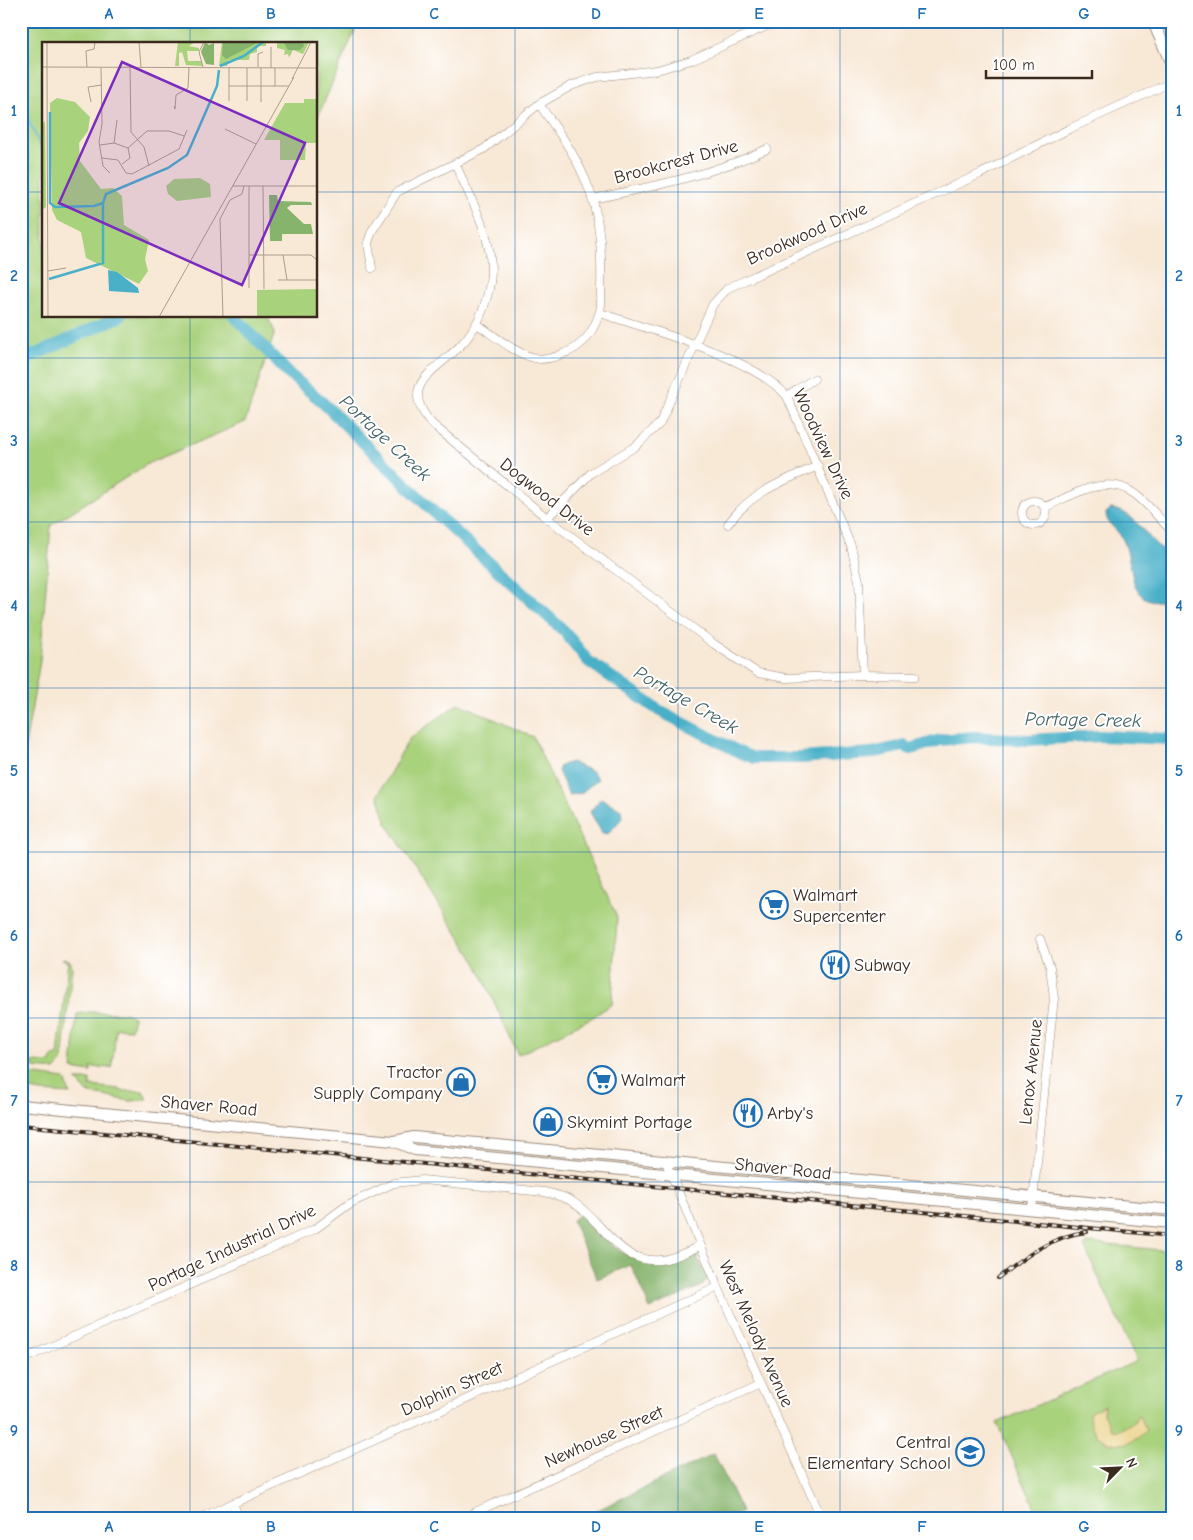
<svg xmlns="http://www.w3.org/2000/svg" width="1193" height="1540" viewBox="0 0 1193 1540" font-family="'Comic Neue',sans-serif">
<rect width="100%" height="100%" fill="#fff"/>
<filter id="ink" filterUnits="userSpaceOnUse"><feTurbulence type="fractalNoise" baseFrequency=".02" numOctaves="2"/><feDisplacementMap in="SourceGraphic" scale="10" xChannelSelector="R" yChannelSelector="G"/><feConvolveMatrix kernelMatrix="1 2 1 2 8 2 1 2 1" color-interpolation-filters="sRGB"/></filter>
<filter id="wash" filterUnits="userSpaceOnUse"><feTurbulence type="fractalNoise" baseFrequency=".0096" numOctaves="4" result="noise"/><feDisplacementMap in="SourceGraphic" scale="20" xChannelSelector="R" yChannelSelector="G"/><feGaussianBlur stdDeviation="1.12" result="paint"/><feColorMatrix in="noise" values="0 0 0 0 0 0 0 0 0 0 0 0 0 0 0 0 0 1.4 0 .05"/><feComposite in="paint" operator="in"/></filter>
<g filter="url(#wash)">
<rect width="100%" height="100%" fill="#f8e8d6"/>
<g fill="#a9d27d" stroke="#727e4e">
<polygon points="21,21 359,21 316,121 316,44 44,44 44,316 267,316 275,332 245,422 149,463 51,525 40,661 24,752 21,753"/>
<polygon points="459,703 533,737 617,917 612,1004 593,1017 518,1055 477,964 387,824 378,795 409,739"/>
<polygon points="65,958 70,961 72,967 62,1063 55,1070 34,1068 31,1062 51,1063 52,1057 58,1056 68,961 62,959"/>
<polygon points="90,1012 125,1013 134,1017 131,1029 116,1028 112,1068 91,1067 91,1072 72,1069 77,1014"/>
<polygon points="21,1073 65,1079 70,1094 41,1092 21,1088"/>
<polygon points="76,1080 90,1080 90,1086 120,1089 120,1091 143,1091 147,1100 130,1101 88,1093"/>
<polygon points="1088,1243 1172,1251 1172,1519 1040,1519 997,1423 1137,1361 1084,1246"/>
</g>
<g fill="#86b46c" stroke="#606f45">
<path d="M581 1214C609 1242 627 1268 670 1262 679 1260 688 1256 696 1254L708 1279 702 1286 650 1309 631 1265 597 1279 572 1220Z"/>
<polygon points="714,1454 742,1512 727,1519 579,1519"/>
</g>
<path fill="#eeda9e" stroke="#94825e" d="M1104 1405 1103 1413 1112 1430 1117 1431 1134 1422 1138 1415 1146 1430C1127 1454 1090 1446 1089 1413Z"/>
<g fill="#49b0c8" stroke="#426d73">
<path d="M1111 509C1134 511 1143 533 1158 546 1162 549 1168 551 1172 554V599C1124 611 1137 567 1122 538 1118 529 1106 525 1106 513Z"/>
<polygon points="571,762 593,772 598,779 581,793 569,795 558,771 560,766"/>
<polygon points="601,798 621,810 622,818 608,834 602,833 590,812"/>
</g>
<g fill="none" stroke-linecap="round" stroke-linejoin="round">
<polyline stroke="#49b0c8" stroke-width="2" points="21,104 44,154"/>
<g stroke="#49b0c8" stroke-width="12">
<polyline points="234,316 289,374 319,399 438,516 564,631 588,661 660,711 741,753 754,758 800,758 871,753 904,746 911,749 940,740 974,737 1027,740 1101,736 1172,739"/>
<polyline points="21,361 121,316"/>
</g>
</g>
</g>
<g filter="url(#ink)">
<g fill="none" stroke-linecap="round" stroke-linejoin="round">
<defs>
<g id="street">
<path d="M456 165C472 203 496 240 490 283 486 307 476 330 459 347 433 373 398 385 432 424L547 518 714 644 758 673 786 678 863 675 915 676"/>
<path d="M592 199C651 187 712 175 767 149"/>
<polyline points="372,268 368,243 372,231 397,192 484,149 539,104 571,86 597,77 657,70 691,60 778,21"/>
<path d="M600 313C653 331 751 356 787 396L851 546 859 581 863 675"/>
<path d="M477 324C495 336 517 356 540 359 547 359 556 357 562 354 582 348 593 333 599 314 602 308 601 298 601 291 602 254 601 214 585 179 574 152 556 128 539 104"/>
<polyline points="787,396 814,379"/>
<circle cx="1034" cy="513" r="12"/>
<path d="M1045 507C1069 497 1099 477 1126 489 1141 495 1159 519 1172 531"/>
<polyline points="547,518 591,473 636,446 660,423 713,304 728,288 980,174 1069,129 1172,82"/>
<path d="M728 524C751 492 783 481 818 466"/>
<polyline points="665,1160 718,1287 822,1519"/>
<polyline points="1032,1210 1054,998 1050,967 1040,939"/>
<path d="M21 1360 315 1229 349 1204 394 1183 422 1180 544 1192C554 1194 565 1197 573 1202 604 1222 618 1264 660 1260 674 1259 688 1251 700 1246"/>
<polyline points="233,1503 239,1519"/>
<polyline points="198,1519 718,1287"/>
<polyline points="460,1519 761,1383"/>
</g>
<g id="secondary">
<polyline points="21,1105 393,1141 415,1150 1172,1223"/>
<polyline points="394,1141 414,1137 1172,1210"/>
</g>
<polyline id="primary" points="1153,21 1172,65"/>
</defs>
<use href="#street" stroke="#9a897a" stroke-width="9"/>
<use href="#secondary" stroke="#9a897a" stroke-width="12"/>
<use href="#primary" stroke="#9a897a" stroke-width="13"/>
<use href="#street" stroke="#fff" stroke-width="8"/>
<use href="#secondary" stroke="#fff" stroke-width="10"/>
<use href="#primary" stroke="#fff" stroke-width="11"/>
<defs>
<g id="rail">
<polyline points="21,1125 1172,1236"/>
<path d="M998 1278C1023 1258 1053 1235 1087 1232"/>
</g>
</defs>
<use href="#rail" stroke="#3b2a1e" stroke-width="4"/>
<use href="#rail" stroke="#fff" stroke-width="2" stroke-dasharray="5.5" stroke-linecap="butt"/>
</g>
</g>
<path fill="none" stroke="#1f6fb2" stroke-width="1" stroke-opacity="0.55" d="M190 21V44M353 21V1519M515 21V1519M678 21V1519M840 21V1519M1003 21V1519M21 192H44M316 192H1172M190 316V1519M21 358H1172M21 522H1172M21 688H1172M21 852H1172M21 1018H1172M21 1182H1172M21 1348H1172"/>
<defs>
<symbol id="supermarket-ring" viewBox="-11 -11 22 22"><circle r="9.5" fill="#fff" stroke="#1f6fb2" stroke-width="1.5"/><path d="M-6-5.5h2.5l.6 2H6L4.5 2H-2.5L-4.4-4H-6ZM-1.5 3.2a1.3 1.3 0 1 0 .1 0ZM3 3.2a1.3 1.3 0 1 0 .1 0Z" fill="#1f6fb2"/></symbol>
<symbol id="restaurant-ring" viewBox="-11 -11 22 22"><circle r="9.5" fill="#fff" stroke="#1f6fb2" stroke-width="1.5"/><path d="M-5-6h1v4h1v-4h1v4h1v-4h1v5L-1.5 .5V6h-2V.5L-5-1ZM5-6V6H3V1.5H1.5Q1.5-4 5-6Z" fill="#1f6fb2"/></symbol>
<symbol id="shop-ring" viewBox="-11 -11 22 22"><circle r="9.5" fill="#fff" stroke="#1f6fb2" stroke-width="1.5"/><path d="M-5-2.5h2.3a2.7 3.5 0 0 1 5.4 0H5L5.5 6h-11ZM-1.5-2.5h3a1.5 2.3 0 0 0-3 0Z" fill="#1f6fb2"/></symbol>
<symbol id="school-ring" viewBox="-11 -11 22 22"><circle r="9.5" fill="#fff" stroke="#1f6fb2" stroke-width="1.5"/><path d="M0-5L7-2L0 1L-7-2ZM-4 1L0 2.5L4 1V4Q0 6-4 4Z" fill="#1f6fb2"/></symbol>
</defs>
<g fill-rule="evenodd">
<use href="#supermarket-ring" x="758" y="889" width="32" height="32"/>
<use href="#restaurant-ring" x="819" y="949" width="32" height="32"/>
<use href="#supermarket-ring" x="586" y="1064" width="32" height="32"/>
<use href="#shop-ring" x="445" y="1066" width="32" height="32"/>
<use href="#restaurant-ring" x="732" y="1097" width="32" height="32"/>
<use href="#shop-ring" x="532" y="1106" width="32" height="32"/>
<use href="#school-ring" x="954" y="1436" width="32" height="32"/>
</g>
<g text-anchor="middle" dominant-baseline="central" stroke-width="4" stroke-linejoin="round" paint-order="stroke">
<g font-size="18" fill="#3b2a1e" stroke="#fff">
<text transform="translate(676 162) rotate(-15)">Brookcrest Drive</text>
<text transform="translate(807 234) rotate(-24)">Brookwood Drive</text>
<text transform="translate(823 444) rotate(65)">Woodview Drive</text>
<text transform="translate(547 497) rotate(38)">Dogwood Drive</text>
<text transform="translate(1031 1072) rotate(-84)">Lenox Avenue</text>
<text transform="translate(209 1106) rotate(5)">Shaver Road</text>
<text transform="translate(783 1169) rotate(6)">Shaver Road</text>
<text transform="translate(232 1248) rotate(-25)">Portage Industrial Drive</text>
<text transform="translate(756 1334) rotate(66)">West Melody Avenue</text>
<text transform="translate(452 1389) rotate(-24)">Dolphin Street</text>
<text transform="translate(604 1437) rotate(-24)">Newhouse Street</text>
</g>
<g font-size="18" fill="#3b2a1e" stroke="#fff" text-anchor="start">
<text x="793" y="895">Walmart<tspan x="793" dy="21">Supercenter</tspan></text>
<text x="854" y="965">Subway</text>
<text x="442" y="1072" text-anchor="end">Tractor<tspan x="442" dy="21">Supply Company</tspan></text>
<text x="621" y="1080">Walmart</text>
<text x="767" y="1113">Arby's</text>
<text x="567" y="1122">Skymint Portage</text>
<text x="951" y="1442" text-anchor="end">Central<tspan x="951" dy="21">Elementary School</tspan></text>
</g>
<g font-size="19" font-style="italic" fill="#416062" stroke="#fff">
<text transform="translate(385 438) rotate(43)">Portage Creek</text>
<text transform="translate(686 700) rotate(30)">Portage Creek</text>
<text transform="translate(1083 720) rotate(1)">Portage Creek</text>
</g>
</g>
<g transform="translate(42 42)">
<rect width="275" height="275" fill="#f8e8d6"/>
<path d="M136 0H153L147 4 157 6V9H145L146 19H160V24L144 23 140 10 137 11V24H133ZM180 0H224V4H215V10L208 12 207 18H187L185 24H177ZM235 0H267L261 12 251 8 247 16 246 12 242 13 243 8 235 6ZM15 56 33 60 48 75 46 89 37 101 38 119 59 147 71 146 80 154 82 183 107 198 103 217 106 229 97 242 44 216 39 190 15 178 10 168 8 61ZM262 57H275V101H264L263 118H238V98H222L243 61H262ZM3 79 4 165 0 168V83ZM158 136 168 142 169 155 135 159 126 152 124 144 132 137ZM275 247V275H215V248Z" fill="#a9d27d"/>
<path d="M163 0 167 3 172 1V23L164 22 159 10ZM181 0H217L184 17 180 13ZM237 0H261L262 4 258 8H246L242 1ZM227 153H235L236 159 269 160 270 163H249L245 166 262 182H269L271 192H240V199H228Z" fill="#86b46c"/>
<path d="M66 228 75 230 96 246 97 251 67 249Z" fill="#49b0c8"/>
<path fill="none" stroke="#49b0c8" stroke-width="2.5" d="M178 24 202 14 221 0M8 70V161L13 165 52 164 61 161M7 237 61 221V161L64 152 126 126 145 113 175 44 177 28"/>
<path fill="none" stroke="#ac9c8c" stroke-width="1" d="M5 0V25M97 0 99 25M0 25 275 26M5 25 6 275M45 25 44 9 52 7 53 0M161 25 157 10 162 0M216 25V12L221 10M59 26 60 82 57 100 61 124 68 131M88 26 89 90 102 105 107 124M205 26V59M219 26V60M229 26V5M250 37 269 0M187 44H247M233 44V26M187 59V26M49 60 46 45 60 43M132 64 133 67 134 53 146 46 147 26M183 87 214 102M72 101 75 78M58 103 72 101 86 106 88 116 80 122M86 106 105 89H127L142 94M60 116 76 118 84 131 90 132 137 107 145 88M191 144H275M221 144 222 247M207 213H269L275 218M241 213 245 238M6 229 24 226M236 238H275M207 246V144M117 275 252 35M181 275 178 177 188 158 200 152 202 144"/>
<path fill="#7b2cbf" fill-opacity="0.15" stroke="#7b2cbf" stroke-width="2.5" d="M80 20 263 101 200 243 17 161Z"/>
<rect width="275" height="275" fill="none" stroke="#3b2a1e" stroke-width="2.5"/>
</g>
<rect width="1193" height="1540" fill="none" stroke="#fff" stroke-width="55"/>
<g transform="translate(1120 1468) rotate(66)" stroke="#ffffff" stroke-width="4" paint-order="stroke">
<path d="M0-4L9 19L0 12L-9 19Z" fill="#3b2a1e"/>
<text y="-8" font-size="14" font-weight="bold" text-anchor="middle" fill="#3b2a1e">N</text>
</g>
<path d="M986 70v8h106v-8" fill="none" stroke="#3b2a1e" stroke-width="2.5"/>
<text x="993" y="70" font-size="15" fill="#3b2a1e" stroke="#ffffff" stroke-width="4" paint-order="stroke">100 m</text>
<rect x="28" y="28" width="1138" height="1484" fill="none" stroke="#1f6fb2" stroke-width="2"/>
<g font-size="16" text-anchor="middle" font-weight="bold" fill="#1f6fb2">
<text x="109" y="19">A</text>
<text x="271" y="19">B</text>
<text x="434" y="19">C</text>
<text x="596" y="19">D</text>
<text x="759" y="19">E</text>
<text x="922" y="19">F</text>
<text x="1084" y="19">G</text>
<text x="14" y="116">1</text>
<text x="1179" y="116">1</text>
<text x="14" y="281">2</text>
<text x="1179" y="281">2</text>
<text x="14" y="446">3</text>
<text x="1179" y="446">3</text>
<text x="14" y="611">4</text>
<text x="1179" y="611">4</text>
<text x="14" y="776">5</text>
<text x="1179" y="776">5</text>
<text x="14" y="941">6</text>
<text x="1179" y="941">6</text>
<text x="14" y="1106">7</text>
<text x="1179" y="1106">7</text>
<text x="14" y="1271">8</text>
<text x="1179" y="1271">8</text>
<text x="14" y="1436">9</text>
<text x="1179" y="1436">9</text>
<text x="109" y="1532">A</text>
<text x="271" y="1532">B</text>
<text x="434" y="1532">C</text>
<text x="596" y="1532">D</text>
<text x="759" y="1532">E</text>
<text x="922" y="1532">F</text>
<text x="1084" y="1532">G</text>
</g>
</svg>
